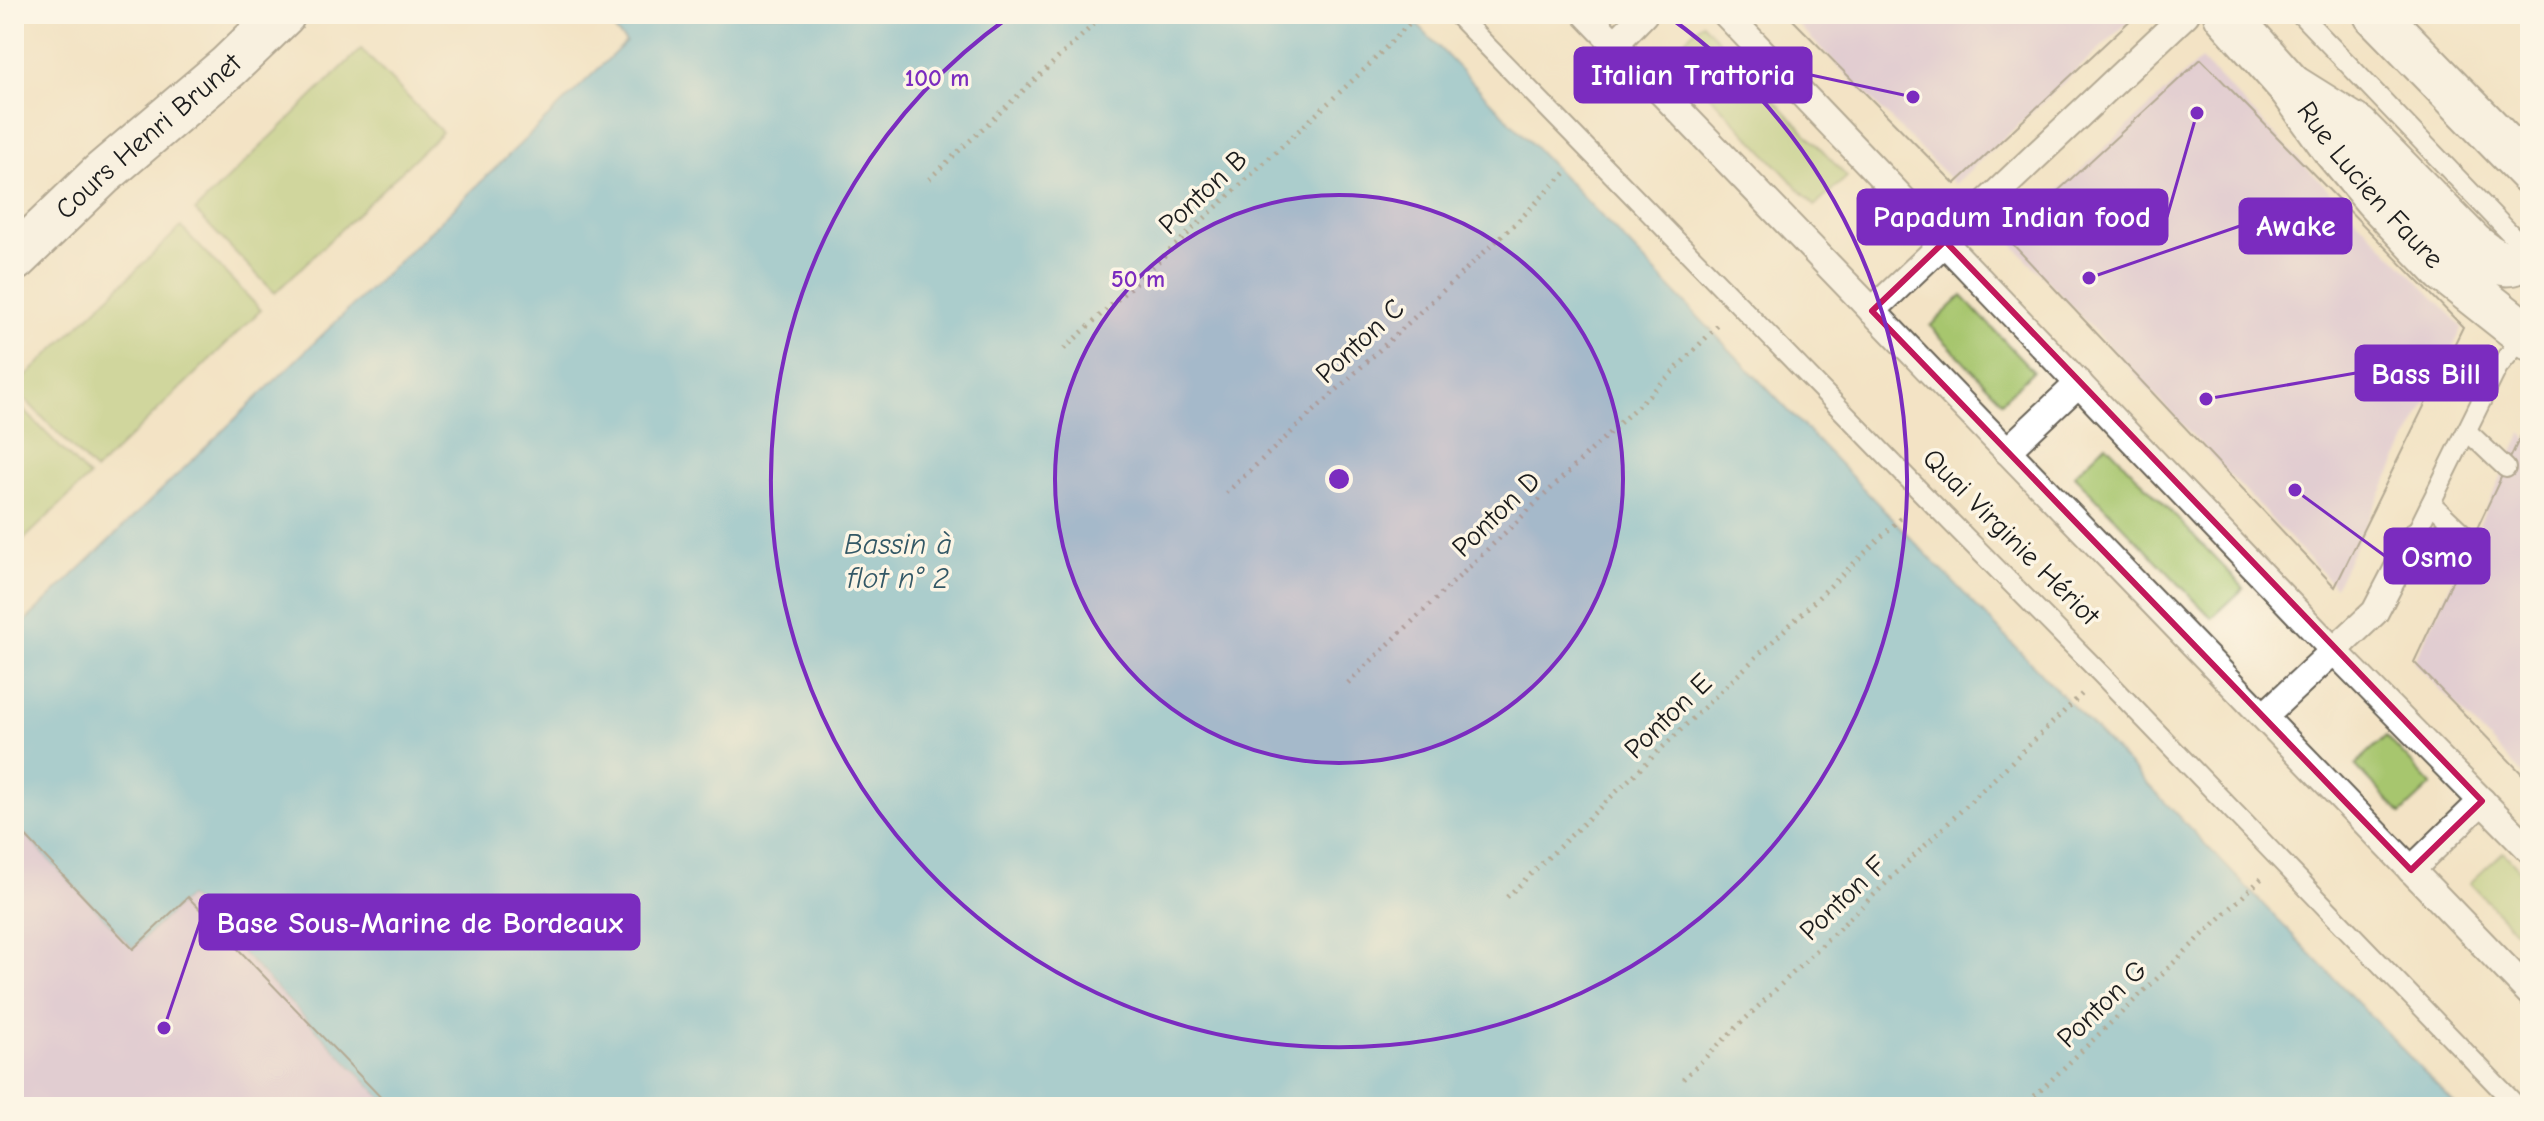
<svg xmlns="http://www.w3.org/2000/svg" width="2544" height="1121" viewBox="0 0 2544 1121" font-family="'Comic Neue',sans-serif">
<rect width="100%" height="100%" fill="#fcf5e5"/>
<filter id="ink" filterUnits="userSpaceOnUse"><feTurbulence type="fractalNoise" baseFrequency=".0125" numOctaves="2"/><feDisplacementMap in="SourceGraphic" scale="16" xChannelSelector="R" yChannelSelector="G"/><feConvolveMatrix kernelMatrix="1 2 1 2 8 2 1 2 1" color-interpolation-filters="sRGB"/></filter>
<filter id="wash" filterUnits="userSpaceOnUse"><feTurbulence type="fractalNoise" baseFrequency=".006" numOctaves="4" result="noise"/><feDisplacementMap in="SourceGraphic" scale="32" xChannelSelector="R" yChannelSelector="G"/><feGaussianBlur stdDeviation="1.8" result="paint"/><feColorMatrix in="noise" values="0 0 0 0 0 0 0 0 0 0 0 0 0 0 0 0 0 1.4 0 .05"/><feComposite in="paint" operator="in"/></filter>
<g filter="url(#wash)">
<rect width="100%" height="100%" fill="#f3e3c5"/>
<g fill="#a7c66e" stroke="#627145" stroke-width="2">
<polygon points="1702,23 1847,177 1815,206 1670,53"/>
<polygon points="361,49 442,132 275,293 195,211"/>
<polygon points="181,227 261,310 95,471 14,388"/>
<polygon points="1962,296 2033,371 2002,401 1930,326"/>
<polygon points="14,400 89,477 14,549"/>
<polygon points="2106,444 2244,588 2212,618 2074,475"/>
<polygon points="2386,736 2432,785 2401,814 2355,765"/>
<polygon points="2503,852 2530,881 2530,947 2470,883"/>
</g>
<polygon fill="#56b1d4" stroke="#396678" stroke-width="2" points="599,14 1407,14 2458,1107 390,1107 188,897 133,949 14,824 14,632 626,42"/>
<g id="blocks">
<g fill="#cdb1df">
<polygon points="1787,14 2137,14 1955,184"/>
<polygon points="2201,59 2463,327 2335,587 2007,238"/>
<polygon points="2522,433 2530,441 2530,782 2414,662"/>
<polygon points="14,824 133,949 188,897 390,1107 14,1107"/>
</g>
</g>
</g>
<g filter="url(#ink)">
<use href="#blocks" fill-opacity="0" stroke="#676257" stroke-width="2"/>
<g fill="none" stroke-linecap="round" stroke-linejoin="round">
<defs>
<g id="service">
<polyline points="1456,14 1925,496 2102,675 2518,1107"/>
<polyline points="2300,14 2530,254"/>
<polyline points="2467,431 2506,468"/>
<polyline points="2431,503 2471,541"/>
<polyline points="2414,537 2498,367 2526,334"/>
</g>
<g id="pedestrian">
<polyline points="1586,14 2530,993"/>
<polyline points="1726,14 2334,651 2530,850"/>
<polyline points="1615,44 1644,14"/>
<polyline points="1872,311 2186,14"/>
<polyline points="2007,451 2079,383"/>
<polyline points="2265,715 2375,612 2414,537"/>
<polyline points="2411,870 2482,801"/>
</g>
<g id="tertiary">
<path id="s1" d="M14 259 102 174 228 67 283 14"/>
</g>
<path id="secondary" d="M2290 86 2357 128 2472 245C2493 261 2508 274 2530 251"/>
<g id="primary">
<path id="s2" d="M2226 14 2290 86 2335 149 2376 198 2444 270 2530 338"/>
<polyline points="2376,14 2530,172"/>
</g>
</defs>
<use href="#service" stroke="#676257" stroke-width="22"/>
<use href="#pedestrian" stroke="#676257" stroke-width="30"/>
<use href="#tertiary" stroke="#676257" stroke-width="48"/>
<use href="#secondary" stroke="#676257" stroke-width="48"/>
<use href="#primary" stroke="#676257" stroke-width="48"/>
<g stroke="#676257" stroke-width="5" stroke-dasharray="2 6" stroke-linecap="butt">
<polyline points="929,179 1105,14"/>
<polyline points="1064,349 1369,65 1418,14"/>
<polyline points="1226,493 1522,217 1568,170"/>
<polyline points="1348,683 1672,373 1721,322"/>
<polyline points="1507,897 1904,515"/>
<polyline points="1683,1079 2082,694"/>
<polyline points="2023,1107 2262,878"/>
</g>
<use href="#service" stroke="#fff" stroke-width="18"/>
<use href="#pedestrian" stroke="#fff" stroke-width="26"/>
<use href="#tertiary" stroke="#fff" stroke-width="44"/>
<use href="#secondary" stroke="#fff" stroke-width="44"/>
<use href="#primary" stroke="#fff" stroke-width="44"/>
</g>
</g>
<path d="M0 0H2544V1121H0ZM1945 241 2482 801 2411 870 1872 311Z" fill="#f3e3c5" fill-opacity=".55" fill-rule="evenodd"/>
<path fill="none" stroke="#c2185b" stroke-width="6" stroke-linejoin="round" d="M1945 241 2482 801 2411 870 1872 311Z"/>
<circle cx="1339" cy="479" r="284" fill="#7b2cbf" fill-opacity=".12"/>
<g fill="none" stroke="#7b2cbf" stroke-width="4">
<circle cx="1339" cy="479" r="284"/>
<path d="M1669 17A568 568 0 1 1 1009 17"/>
</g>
<g text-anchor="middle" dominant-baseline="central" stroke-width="7" stroke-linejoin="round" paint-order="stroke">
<g font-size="28" fill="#1c1c1c" stroke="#fcf5e5">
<text stroke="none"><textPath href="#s1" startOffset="182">Cours Henri Brunet</textPath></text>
<text stroke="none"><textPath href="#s2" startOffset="224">Rue Lucien Faure</textPath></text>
<text transform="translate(1203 192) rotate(-43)">Ponton B</text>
<text transform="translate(1360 341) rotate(-43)">Ponton C</text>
<text transform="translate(1496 514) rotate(-44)">Ponton D</text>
<text transform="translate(2011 537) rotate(45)">Quai Virginie Hériot</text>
<text transform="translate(1668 716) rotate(-44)">Ponton E</text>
<text transform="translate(1843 898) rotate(-44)">Ponton F</text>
<text transform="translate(2102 1004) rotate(-44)">Ponton G</text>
</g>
<g font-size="30" font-style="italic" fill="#335866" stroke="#fcf5e5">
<text x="898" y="544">Bassin à<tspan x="898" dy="34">flot n° 2</tspan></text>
</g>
</g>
<circle cx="1339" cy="479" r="12" fill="#7b2cbf" stroke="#fcf5e5" stroke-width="4"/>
<g font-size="24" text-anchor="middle" font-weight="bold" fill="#7b2cbf" stroke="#fcf5e5" stroke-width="7" stroke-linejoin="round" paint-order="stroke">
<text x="937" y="86">100 m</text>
<text x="1138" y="287">50 m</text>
</g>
<path fill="none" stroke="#7b2cbf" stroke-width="3" d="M1913 97L1811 75M2197 113L2167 217M2089 278L2240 226M2206 399L2356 373M2295 490L2385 556M164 1028L200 922"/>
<g fill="#7b2cbf" stroke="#fcf5e5" stroke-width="3">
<circle cx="1913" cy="97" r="8"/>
<circle cx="2197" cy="113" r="8"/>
<circle cx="2089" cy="278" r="8"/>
<circle cx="2206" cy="399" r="8"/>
<circle cx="2295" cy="490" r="8"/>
<circle cx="164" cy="1028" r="8"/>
</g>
<g fill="#7b2cbf" stroke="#7b2cbf" stroke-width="3">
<rect x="1575" y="48" width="236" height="54" rx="8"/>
<rect x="1858" y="190" width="309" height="54" rx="8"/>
<rect x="2240" y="199" width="111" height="54" rx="8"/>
<rect x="2356" y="346" width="141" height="54" rx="8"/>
<rect x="2385" y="529" width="104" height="54" rx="8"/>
<rect x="200" y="895" width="439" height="54" rx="8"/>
</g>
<g font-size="30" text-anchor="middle" font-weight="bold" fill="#fff">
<text x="1693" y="85">Italian Trattoria</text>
<text x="2012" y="227">Papadum Indian food</text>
<text x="2296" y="236">Awake</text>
<text x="2426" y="384">Bass Bill</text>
<text x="2437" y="567">Osmo</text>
<text x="420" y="933">Base Sous-Marine de Bordeaux</text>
</g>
<rect width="2544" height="1121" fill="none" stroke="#fcf5e5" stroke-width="48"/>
</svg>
